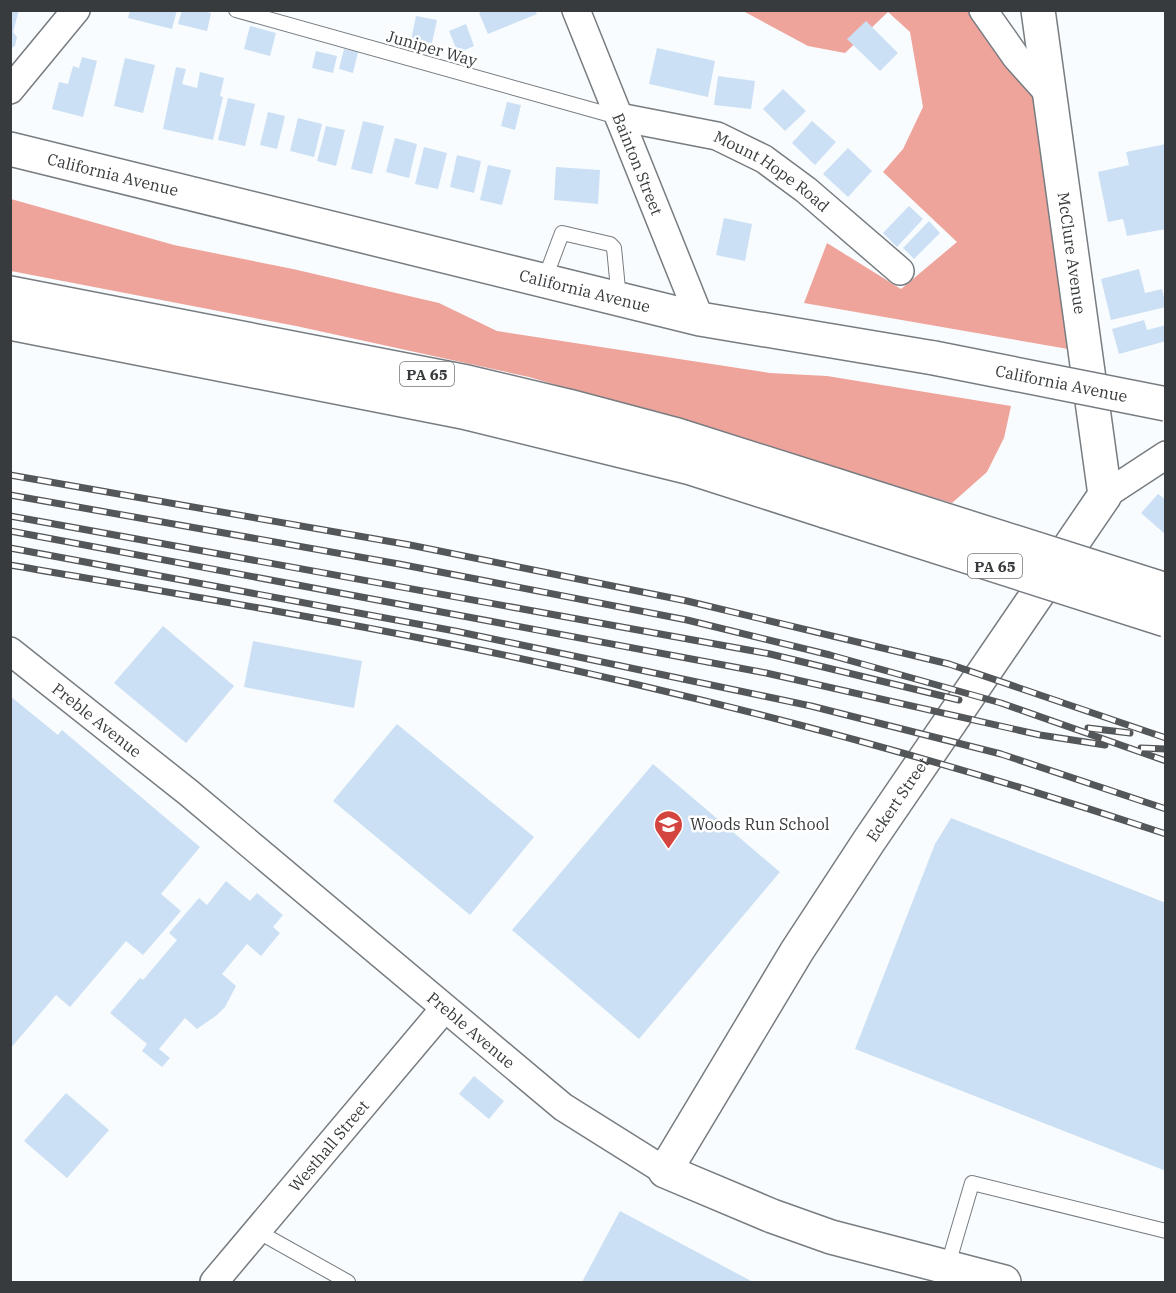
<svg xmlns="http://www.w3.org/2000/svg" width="1176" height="1293" viewBox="0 0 1176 1293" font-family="'IBM Plex Serif',serif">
<rect width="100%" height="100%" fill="#f9fcfe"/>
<g fill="#eea49b">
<polygon points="730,11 971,11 1033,89 1068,349 804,303 827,243 901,289 957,242 883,172 903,149 923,107 910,32 888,12 845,53 808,46 745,12"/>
<polygon points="11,199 174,245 293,269 439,303 497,331 770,373 827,376 1011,406 1004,438 987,472 952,503 529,377 296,326 11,271"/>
</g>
<g fill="#cbe0f4">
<polygon points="10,10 19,10 13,32 17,37 15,46 10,49"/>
<polygon points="130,10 177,10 172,29 128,18"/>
<polygon points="182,10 201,10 211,13 207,31 178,24"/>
<polygon points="484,10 535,10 537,14 488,34 479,13"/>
<polygon points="416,16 437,20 432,43 411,40"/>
<polygon points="866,21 898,53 880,71 847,39"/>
<polygon points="466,24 474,46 458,53 449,31"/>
<polygon points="250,26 276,33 270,56 244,49"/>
<polygon points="657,48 715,61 708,97 649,84"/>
<polygon points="344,49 358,52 353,73 339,69"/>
<polygon points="316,51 337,56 333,73 312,68"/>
<polygon points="82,57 97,61 83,117 52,109 59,82 68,84 73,66 79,68"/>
<polygon points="125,58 155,65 143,113 114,106"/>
<polygon points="176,67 186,69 182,84 197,88 200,72 224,78 220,96 223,97 213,140 163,129"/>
<polygon points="718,76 755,81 751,109 714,105"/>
<polygon points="783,89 806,111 785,131 763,109"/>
<polygon points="228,98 255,104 245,146 218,140"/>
<polygon points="507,102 521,105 515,130 501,126"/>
<polygon points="268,112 285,116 277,149 260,145"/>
<polygon points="298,118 322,124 314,157 290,151"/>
<polygon points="363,121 384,126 372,174 351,169"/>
<polygon points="812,121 836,142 815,165 792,143"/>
<polygon points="326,126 345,130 336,166 317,161"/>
<polygon points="395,138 417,144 409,178 386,172"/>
<polygon points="1166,144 1166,229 1127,236 1123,219 1108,222 1098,172 1129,165 1126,152"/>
<polygon points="424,147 447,153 438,189 415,184"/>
<polygon points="848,148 872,171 848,197 823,174"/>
<polygon points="457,155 481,161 474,193 450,187"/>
<polygon points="488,165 511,170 502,205 480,200"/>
<polygon points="556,167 600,170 598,204 554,200"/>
<polygon points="909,206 923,219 897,247 883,233"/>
<polygon points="724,218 752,224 745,261 716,255"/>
<polygon points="929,221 940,233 914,259 903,248"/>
<polygon points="1139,269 1145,293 1162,289 1166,307 1111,320 1101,279"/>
<polygon points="1144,320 1147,330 1166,325 1166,341 1119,354 1112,329"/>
<polygon points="1158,494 1166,500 1166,535 1141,513"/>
<polygon points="163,626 234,686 186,743 114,683"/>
<polygon points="253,641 362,661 354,708 244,687"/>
<polygon points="10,696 58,735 62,730 200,847 161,894 181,911 143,955 126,941 70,1007 56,995 10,1049"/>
<polygon points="397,724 534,837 470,915 333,801"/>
<polygon points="653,764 780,872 639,1039 512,930"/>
<polygon points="951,818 1166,903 1166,1171 855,1049 935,844"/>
<polygon points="226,881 250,901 257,893 283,915 273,927 280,933 261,956 247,944 222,974 236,986 225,1007 217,1015 197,1029 185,1018 159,1049 170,1058 162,1067 142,1051 147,1044 110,1013 140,978 143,980 177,940 169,933 199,898 207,905"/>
<polygon points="474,1076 504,1101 489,1119 459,1094"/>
<polygon points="66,1093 109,1130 67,1178 24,1141"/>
<polygon points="620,1211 753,1282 582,1282"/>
</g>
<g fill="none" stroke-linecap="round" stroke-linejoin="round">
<defs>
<g id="lane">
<polyline points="236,10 618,117"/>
<polyline points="544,281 562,233 610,244 614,248 619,299"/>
<polyline points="257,1231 348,1282"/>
<polyline points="947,1268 972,1183 1166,1231"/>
</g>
<g id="street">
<path id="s1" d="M576 10 700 319"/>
<polyline points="983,10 1016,57 1051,96"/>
<polyline points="10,90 76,10"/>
<path id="s2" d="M619 117 717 136 764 159 806 190 900 271"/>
<polyline points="1105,495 1166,455"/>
<path id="s3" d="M10 651 189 793 563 1107 665 1171"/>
<path id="s4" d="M214 1282 444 1009"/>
</g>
<g id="secondary">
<path id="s5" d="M10 149 700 319 934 358"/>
<path id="s6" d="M1004 1282 831 1237 772 1216 665 1171 797 951 869 841 1105 495 1038 10"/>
</g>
<g id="highway">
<polyline points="10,293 467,382 568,406 677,435 835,485"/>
<polyline points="10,323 463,412 691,468 825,511"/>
</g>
</defs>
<use href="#lane" stroke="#777c81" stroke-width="16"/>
<use href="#street" stroke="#777c81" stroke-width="30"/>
<use href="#secondary" stroke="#777c81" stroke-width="36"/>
<use href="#highway" stroke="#777c81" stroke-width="36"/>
<use href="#lane" stroke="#fff" stroke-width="14"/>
<use href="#street" stroke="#fff" stroke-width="27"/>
<use href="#secondary" stroke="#fff" stroke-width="33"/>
<use href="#highway" stroke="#fff" stroke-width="33"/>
<defs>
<g id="rail">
<polyline points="10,475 410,545 687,601 949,664 1166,738"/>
<polyline points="10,495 399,564 687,620 830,655 1001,703 1166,761"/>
<polyline points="10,516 770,654 959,700"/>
<polyline points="10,531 766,673 1040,735 1105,745"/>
<polyline points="10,548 455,631 811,706 1001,754 1166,809"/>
<path d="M10 565C167 592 324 618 480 650 712 698 941 759 1166 834"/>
<polyline points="1088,728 1130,733"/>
<polyline points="1141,748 1166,749"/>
</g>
</defs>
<use href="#rail" stroke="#545759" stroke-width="7"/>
<use href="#rail" stroke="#fff" stroke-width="4.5" stroke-dasharray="14" stroke-linecap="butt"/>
<defs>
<g id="secondary-bridge">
<path id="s7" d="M934 358 1166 404"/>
</g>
<g id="highway-bridge">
<polyline points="835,485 1166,590"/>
<polyline points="825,511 1166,620"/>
</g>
</defs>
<use href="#secondary-bridge" stroke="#777c81" stroke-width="36" stroke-linecap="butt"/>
<use href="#highway-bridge" stroke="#777c81" stroke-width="36" stroke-linecap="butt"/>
<use href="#secondary-bridge" stroke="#fff" stroke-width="33"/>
<use href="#highway-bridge" stroke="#fff" stroke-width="33"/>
</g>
<defs>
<symbol id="school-pin" viewBox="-11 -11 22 30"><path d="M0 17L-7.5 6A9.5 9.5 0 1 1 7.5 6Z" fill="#d3453e" stroke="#fff"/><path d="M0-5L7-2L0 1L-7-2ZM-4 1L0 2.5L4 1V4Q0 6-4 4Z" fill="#fff"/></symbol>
</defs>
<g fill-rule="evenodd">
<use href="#school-pin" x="652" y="808" width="33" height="45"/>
</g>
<g text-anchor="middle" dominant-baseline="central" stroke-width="5" stroke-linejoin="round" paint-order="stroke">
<g fill="#fff" stroke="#747677" stroke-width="1.5">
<rect x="400" y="362" width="54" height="24" rx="4.5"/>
<rect x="968" y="554" width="54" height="24" rx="4.5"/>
</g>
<g font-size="15" font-weight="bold" fill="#383b3d">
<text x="427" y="374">PA 65</text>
<text x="995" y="566">PA 65</text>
</g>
<g font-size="16" fill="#383b3d" stroke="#fff">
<text transform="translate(432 48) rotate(16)">Juniper Way</text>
<text stroke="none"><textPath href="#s1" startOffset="166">Bainton Street</textPath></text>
<text stroke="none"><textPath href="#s2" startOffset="165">Mount Hope Road</textPath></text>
<text stroke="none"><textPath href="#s5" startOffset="106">California Avenue</textPath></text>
<text transform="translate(1072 253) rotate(82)">McClure Avenue</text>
<text stroke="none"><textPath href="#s5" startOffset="592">California Avenue</textPath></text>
<text stroke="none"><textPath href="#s7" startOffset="130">California Avenue</textPath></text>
<text stroke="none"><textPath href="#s3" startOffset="111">Preble Avenue</textPath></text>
<text stroke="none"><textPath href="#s6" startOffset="796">Eckert Street</textPath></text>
<text stroke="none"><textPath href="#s3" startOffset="597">Preble Avenue</textPath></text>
<text stroke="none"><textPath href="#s4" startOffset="178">Westhall Street</textPath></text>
</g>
<g font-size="16" fill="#383b3d" stroke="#fff" text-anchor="start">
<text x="690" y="824">Woods Run School</text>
</g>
</g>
<rect width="1176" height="1293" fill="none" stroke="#383b3d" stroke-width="24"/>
</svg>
